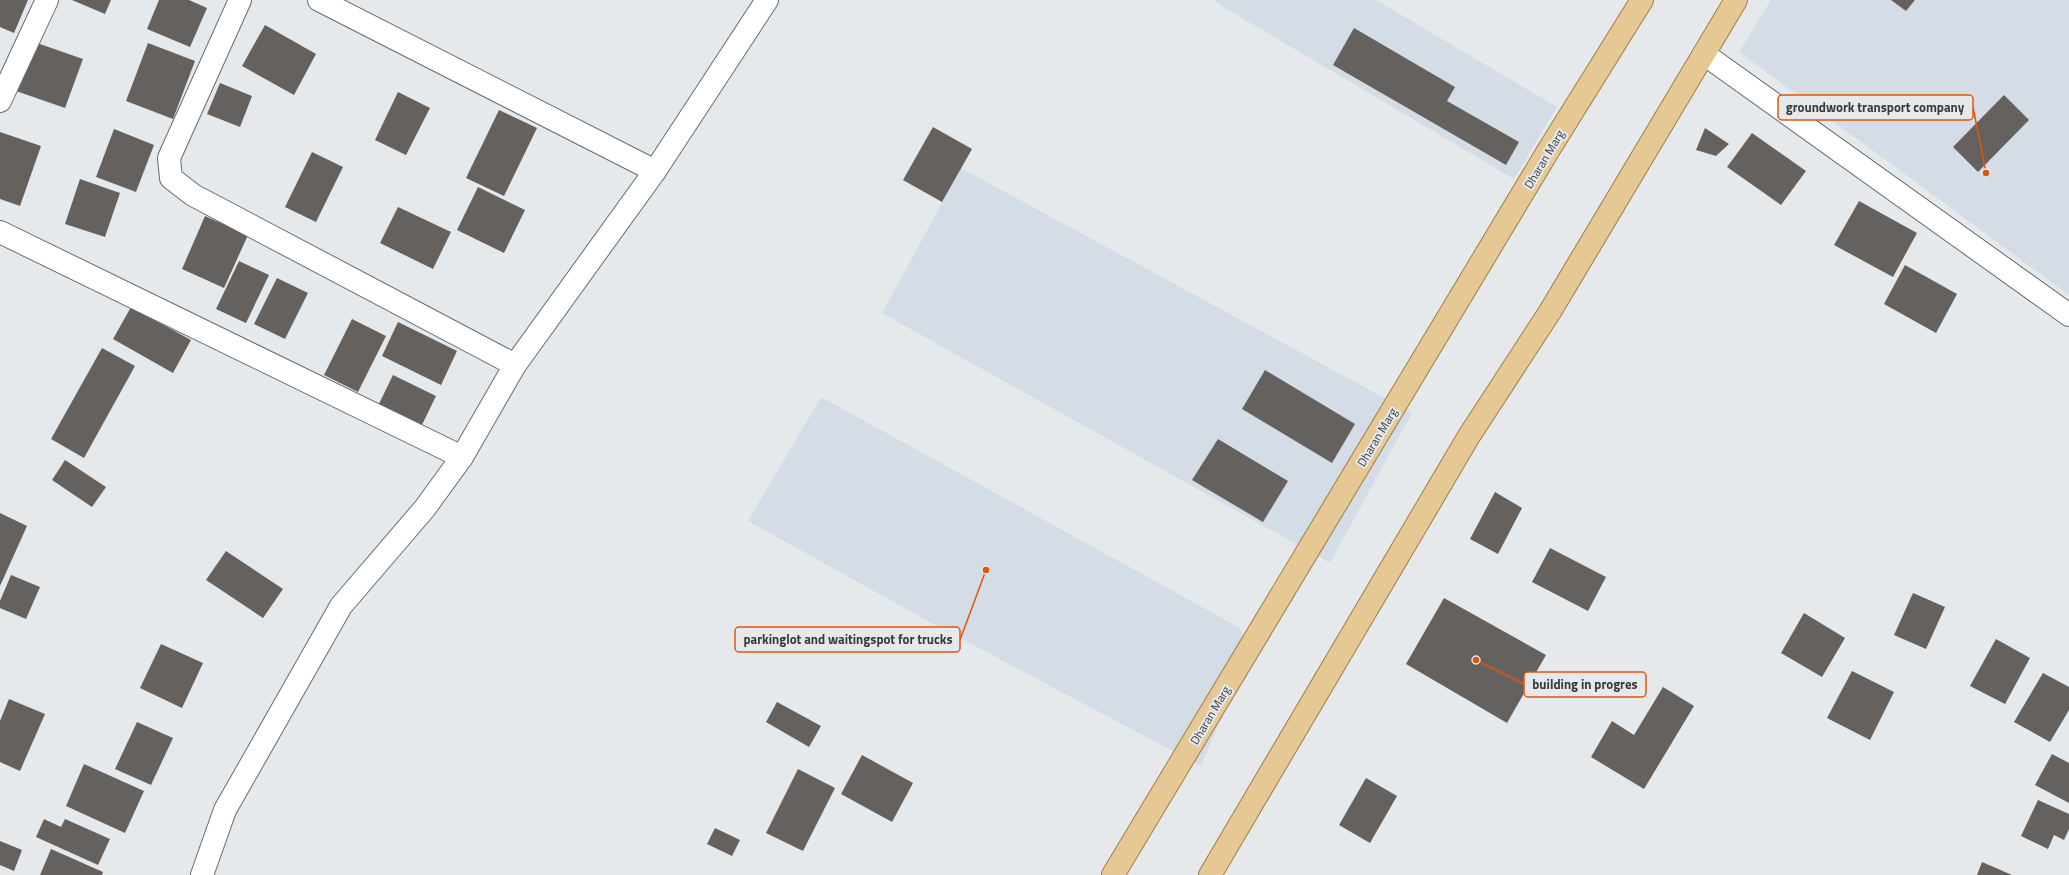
<svg xmlns="http://www.w3.org/2000/svg" width="2069" height="875" viewBox="0 0 2069 875" font-family="'Titillium Web',sans-serif">
<rect width="100%" height="100%" fill="#e6e9ec"/>
<g fill="#d4dce5">
<polygon points="1216,0 1376,0 1557,107 1514,179 1215,2"/>
<polygon points="1771,0 2069,0 2069,295 1739,52"/>
<polygon points="961,168 1412,413 1330,563 882,313"/>
<polygon points="821,397 1240,628 1250,652 1201,766 926,620 748,521"/>
</g>
<g fill="#64615f">
<polygon points="0,0 28,0 14,33 0,27"/>
<polygon points="72,0 111,0 105,14"/>
<polygon points="159,0 189,0 207,8 190,47 147,29"/>
<polygon points="1891,0 1915,0 1906,11"/>
<polygon points="265,25 316,54 294,95 242,66"/>
<polygon points="1354,28 1455,87 1447,101 1519,142 1506,165 1333,65"/>
<polygon points="34,42 83,59 65,108 16,91"/>
<polygon points="148,43 195,61 173,119 126,101"/>
<polygon points="220,83 252,96 240,127 207,114"/>
<polygon points="398,92 430,108 406,155 375,140"/>
<polygon points="2004,95 2029,120 1978,172 1953,147"/>
<polygon points="499,110 537,128 504,196 466,178"/>
<polygon points="933,127 972,149 942,202 903,180"/>
<polygon points="1705,128 1729,144 1716,156 1696,150"/>
<polygon points="114,129 154,145 136,192 96,177"/>
<polygon points="0,132 41,146 20,206 0,199"/>
<polygon points="1752,133 1806,171 1781,205 1727,167"/>
<polygon points="312,152 343,167 316,222 285,207"/>
<polygon points="80,179 120,193 105,237 65,224"/>
<polygon points="478,187 525,210 504,253 457,230"/>
<polygon points="1859,201 1917,233 1893,277 1834,245"/>
<polygon points="398,207 451,232 433,269 380,243"/>
<polygon points="205,216 248,235 224,288 182,269"/>
<polygon points="239,261 269,275 246,323 216,309"/>
<polygon points="1905,265 1957,294 1936,333 1884,304"/>
<polygon points="277,278 308,293 285,339 254,324"/>
<polygon points="131,307 191,340 173,373 113,339"/>
<polygon points="352,319 386,336 358,392 324,375"/>
<polygon points="398,322 457,351 441,385 382,356"/>
<polygon points="102,348 135,366 84,458 51,439"/>
<polygon points="1265,370 1355,424 1332,463 1242,409"/>
<polygon points="393,375 436,396 419,431 376,410"/>
<polygon points="1218,439 1288,481 1263,522 1192,480"/>
<polygon points="65,460 106,487 92,507 52,480"/>
<polygon points="1495,492 1522,508 1498,554 1470,539"/>
<polygon points="0,513 27,526 0,586"/>
<polygon points="1550,548 1606,577 1588,611 1532,582"/>
<polygon points="226,551 283,589 263,618 206,580"/>
<polygon points="11,575 40,587 26,619 0,608 0,601"/>
<polygon points="1913,593 1945,607 1926,649 1894,635"/>
<polygon points="1444,598 1546,655 1507,723 1406,664"/>
<polygon points="1804,613 1845,638 1822,677 1781,653"/>
<polygon points="1996,639 2030,658 2005,704 1970,686"/>
<polygon points="161,644 203,663 182,708 140,688"/>
<polygon points="1852,671 1894,692 1870,740 1827,718"/>
<polygon points="2043,673 2069,687 2069,710 2050,742 2014,722"/>
<polygon points="1663,687 1694,706 1644,789 1591,757 1612,721 1634,735"/>
<polygon points="9,699 45,714 20,771 0,762 0,721"/>
<polygon points="777,702 821,726 809,747 766,722"/>
<polygon points="137,722 173,738 151,785 115,769"/>
<polygon points="2052,754 2069,763 2069,803 2035,785"/>
<polygon points="862,755 913,783 892,822 841,794"/>
<polygon points="84,764 144,791 125,833 66,806"/>
<polygon points="798,769 835,788 803,851 766,833"/>
<polygon points="1366,778 1397,796 1370,843 1339,825"/>
<polygon points="2038,800 2069,814 2069,829 2064,840 2054,835 2048,849 2021,836"/>
<polygon points="44,819 61,827 65,819 110,839 98,865 36,837"/>
<polygon points="715,828 740,840 732,856 707,844"/>
<polygon points="0,841 22,850 14,871 0,865"/>
<polygon points="51,849 103,872 102,875 40,875"/>
<polygon points="1982,862 2012,875 1977,875"/>
</g>
<g fill="none" stroke-linecap="round" stroke-linejoin="round">
<defs>
<g id="street">
<polyline points="240,0 169,158 171,178 193,195 515,365"/>
<polyline points="319,0 655,171"/>
<polyline points="1704,54 2069,315"/>
<polyline points="0,101 47,0"/>
<polyline points="0,232 462,457"/>
<polyline points="202,875 225,810 341,606 425,508 462,457 515,365 655,171 767,0"/>
</g>
<g id="primary">
<polyline points="1113,875 1548,151 1642,0"/>
<polyline points="1210,875 1469,436 1551,310 1736,0"/>
</g>
</defs>
<use href="#street" stroke="#686b6d" stroke-width="24"/>
<use href="#primary" stroke="#9d7e46" stroke-width="24"/>
<use href="#street" stroke="#fff" stroke-width="22"/>
<use href="#primary" stroke="#e5c894" stroke-width="22"/>
</g>
<g text-anchor="middle" dominant-baseline="central" stroke-width="4" stroke-linejoin="round" paint-order="stroke">
<g font-size="12" fill="#393a3b" stroke="#e6e9ec">
<text transform="translate(1544 159) rotate(-59)">Dharan Marg</text>
<text transform="translate(1377 437) rotate(-59)">Dharan Marg</text>
<text transform="translate(1210 715) rotate(-59)">Dharan Marg</text>
</g>
</g>
<path fill="none" stroke="#df570e" stroke-width="1.5" d="M1986 173L1973 107M986 570L960 640M1476 660L1524 684"/>
<g fill="#df570e" stroke="#e6e9ec" stroke-width="1.5">
<circle cx="1986" cy="173" r="4"/>
<circle cx="986" cy="570" r="4"/>
<circle cx="1476" cy="660" r="4"/>
</g>
<g fill="#e6e9ec" stroke="#df570e" stroke-width="1.5">
<rect x="1778" y="95" width="195" height="25" rx="4"/>
<rect x="735" y="627" width="225" height="25" rx="4"/>
<rect x="1524" y="672" width="122" height="25" rx="4"/>
</g>
<g font-size="13" text-anchor="middle" font-weight="bold" fill="#393a3b">
<text x="1875" y="112">groundwork transport company</text>
<text x="848" y="644">parkinglot and waitingspot for trucks</text>
<text x="1585" y="689">building in progres</text>
</g>
</svg>
